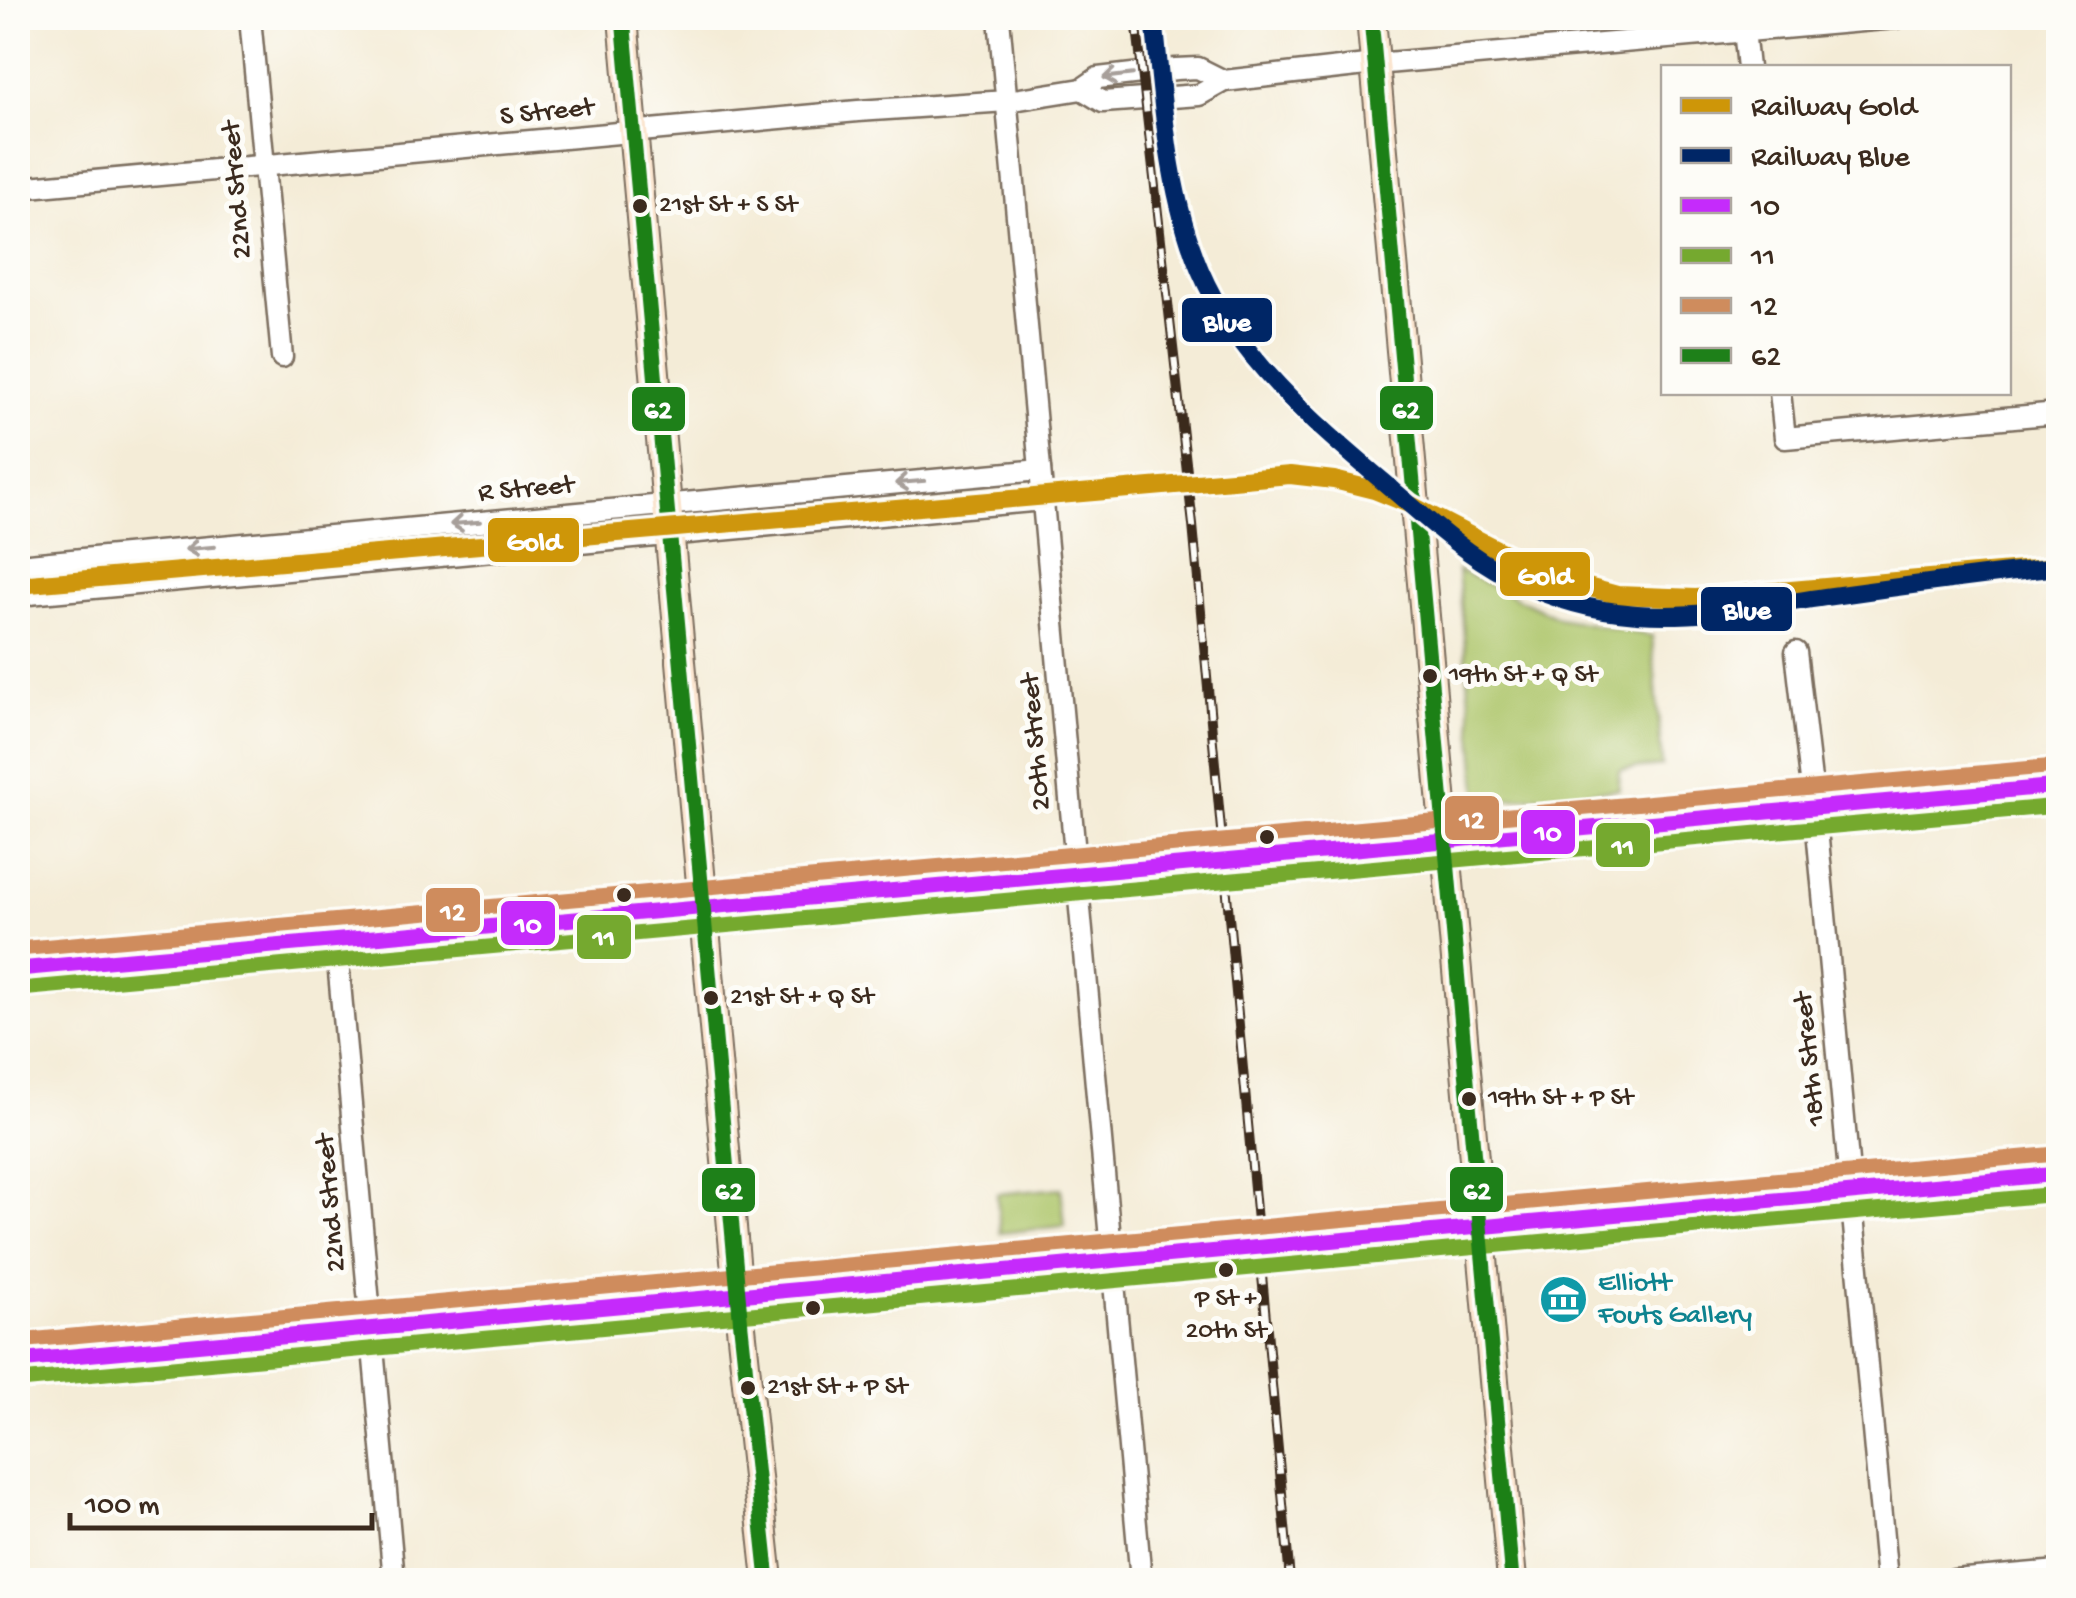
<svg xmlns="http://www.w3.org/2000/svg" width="2076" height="1598" viewBox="0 0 2076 1598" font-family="'Gochi Hand',sans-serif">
<rect width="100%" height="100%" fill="#fdfcf7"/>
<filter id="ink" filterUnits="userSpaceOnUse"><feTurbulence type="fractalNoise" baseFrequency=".01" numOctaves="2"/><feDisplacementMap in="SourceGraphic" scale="20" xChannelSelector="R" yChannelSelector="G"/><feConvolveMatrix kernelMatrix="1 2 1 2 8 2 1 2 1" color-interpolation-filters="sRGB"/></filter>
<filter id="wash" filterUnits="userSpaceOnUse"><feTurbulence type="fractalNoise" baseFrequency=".0048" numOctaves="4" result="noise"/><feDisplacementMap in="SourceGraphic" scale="40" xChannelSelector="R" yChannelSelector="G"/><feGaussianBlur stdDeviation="2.25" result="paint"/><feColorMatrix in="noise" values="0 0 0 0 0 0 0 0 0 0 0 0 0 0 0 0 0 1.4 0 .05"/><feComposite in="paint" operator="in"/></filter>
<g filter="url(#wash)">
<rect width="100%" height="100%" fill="#f4ecd7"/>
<g fill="#aec66c" stroke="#747845" stroke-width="2.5">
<polygon points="1458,570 1559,618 1652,636 1662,766 1619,770 1619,789 1479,802"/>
<polygon points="1061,1188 1065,1226 1000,1233 997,1194"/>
</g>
</g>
<g filter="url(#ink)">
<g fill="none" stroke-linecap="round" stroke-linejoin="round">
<defs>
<g id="minor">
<polyline points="250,18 282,357"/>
<polyline points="999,18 1141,1580"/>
<polyline points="1743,20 1748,68"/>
<polyline points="1082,89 1103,102 1199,95 1224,81 1375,64 1896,18"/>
<polyline points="18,188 858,111 1007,101 1082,89 1098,78 1176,69 1198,68 1224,81"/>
<polyline points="1780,392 1785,438 2058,413"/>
<polyline points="18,565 1040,470"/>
<polyline points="18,595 1043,500"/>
<polyline points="1796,652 1818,840 1887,1580"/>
<polyline points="336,939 394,1580"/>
<polyline points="1954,1580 2058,1571"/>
</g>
<g id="secondary">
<polyline points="623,18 741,1327 768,1580"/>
<polyline points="1371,18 1512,1580"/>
<polyline points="18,969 2058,786"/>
<polyline points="18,1361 2058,1174"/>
</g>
</defs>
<use href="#minor" stroke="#7c6e5f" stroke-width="25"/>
<use href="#secondary" stroke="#7c6e5f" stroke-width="32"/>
<use href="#minor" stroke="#fff" stroke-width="20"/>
<use href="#secondary" stroke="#fbe5cf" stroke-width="28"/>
<defs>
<polyline id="rail" points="1136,18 1193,525 1290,1580"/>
</defs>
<use href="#rail" stroke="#3b2a1e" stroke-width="10"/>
<use href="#rail" stroke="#fdfcf7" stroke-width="6" stroke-dasharray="19" stroke-linecap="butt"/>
<defs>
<g id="bus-1">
<polyline points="18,969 2058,786"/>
<polyline points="18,1361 2058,1174"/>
</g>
<g id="bus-2">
<polyline points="20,989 2058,806"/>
<polyline points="20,1381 2058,1194"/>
</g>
<g id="bus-3">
<polyline points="18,949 2056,766"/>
<polyline points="18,1341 2056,1154"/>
</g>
<g id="bus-4">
<polyline points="623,18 741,1327 768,1580"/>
<polyline points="1371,18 1512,1580"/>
</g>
</defs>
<use href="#bus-1" stroke="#fdfcf7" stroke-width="22"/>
<use href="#bus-2" stroke="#fdfcf7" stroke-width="22"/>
<use href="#bus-3" stroke="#fdfcf7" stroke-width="22"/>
<use href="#bus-4" stroke="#fdfcf7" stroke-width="22"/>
<use href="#bus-1" stroke="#c52bfb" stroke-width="15"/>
<use href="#bus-2" stroke="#75a92f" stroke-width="15"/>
<use href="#bus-3" stroke="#cf8c5d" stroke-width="15"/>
<use href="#bus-4" stroke="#1e8019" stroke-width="15"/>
<defs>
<polyline id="rail-1" points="18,585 1290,475 1334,480 1374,490 1411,505 1551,577 1617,595 1696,598 2058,567"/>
<path id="rail-2" d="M1154 18C1163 102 1167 191 1200 270 1239 362 1319 427 1393 490 1429 521 1465 554 1507 576 1547 598 1592 611 1637 614 1700 619 1763 606 1825 597 1903 586 1980 576 2058 567"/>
</defs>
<use href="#rail-1" stroke="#fdfcf7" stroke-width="25"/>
<use href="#rail-2" stroke="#fdfcf7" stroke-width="25"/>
<use href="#rail-1" stroke="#ce9608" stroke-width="18"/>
<use href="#rail-2" stroke="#002666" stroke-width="18"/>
</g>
<defs><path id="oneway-shaft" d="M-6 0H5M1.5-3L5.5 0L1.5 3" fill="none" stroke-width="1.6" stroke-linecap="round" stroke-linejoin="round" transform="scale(2.5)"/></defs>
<g stroke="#a79f9a">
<use href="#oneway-shaft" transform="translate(1118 76) rotate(173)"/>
<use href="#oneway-shaft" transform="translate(910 482) rotate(175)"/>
<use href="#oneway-shaft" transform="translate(465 523) rotate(175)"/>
<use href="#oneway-shaft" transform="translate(200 548) rotate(175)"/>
</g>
</g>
<defs>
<symbol id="museum-disc" viewBox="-11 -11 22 22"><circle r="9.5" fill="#0f9aa8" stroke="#fdfcf7"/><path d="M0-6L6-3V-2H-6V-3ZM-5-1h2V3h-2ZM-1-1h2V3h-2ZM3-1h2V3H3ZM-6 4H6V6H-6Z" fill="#fff"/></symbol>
</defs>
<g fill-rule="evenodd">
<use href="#museum-disc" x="1536" y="1272" width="55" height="55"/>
</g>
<g fill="#3b2a1e" stroke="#fdfcf7" stroke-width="4">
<circle cx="640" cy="206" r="9"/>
<circle cx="1430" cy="676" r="9"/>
<circle cx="1267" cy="837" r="9"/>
<circle cx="624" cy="895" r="9"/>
<circle cx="711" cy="998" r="9"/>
<circle cx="1469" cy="1099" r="9"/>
<circle cx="1226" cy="1270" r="9"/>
<circle cx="813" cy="1308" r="9"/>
<circle cx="748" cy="1388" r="9"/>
</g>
<g text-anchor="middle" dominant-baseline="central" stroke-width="10" stroke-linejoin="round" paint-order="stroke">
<g font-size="26" fill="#3b2a1e" stroke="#fdfcf7" text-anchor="start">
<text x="659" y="206">21st St + S St</text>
<text x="1449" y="676">19th St + Q St</text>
<text x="730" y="998">21st St + Q St</text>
<text x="1488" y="1099">19th St + P St</text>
<text x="1226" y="1300" text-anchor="middle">P St +<tspan x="1226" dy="32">20th St</tspan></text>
<text x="767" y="1388">21st St + P St</text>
</g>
<g font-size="28" fill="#3b2a1e" stroke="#fdfcf7">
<text transform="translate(547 113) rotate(-6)">S Street</text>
<text transform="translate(238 190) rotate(-95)">22nd Street</text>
<text transform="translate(526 490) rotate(-5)">R Street</text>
<text transform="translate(1037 742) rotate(-95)">20th Street</text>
<text transform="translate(1811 1059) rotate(-96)">18th Street</text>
<text transform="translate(332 1203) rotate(-95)">22nd Street</text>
</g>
<g font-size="28" fill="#0d838f" stroke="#fdfcf7" text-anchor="start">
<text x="1598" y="1284">Elliott<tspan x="1598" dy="32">Fouts Gallery</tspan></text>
</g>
</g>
<g stroke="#fdfcf7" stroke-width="4">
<rect x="1180" y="296" width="94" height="48" rx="10" fill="#002666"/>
<rect x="1378" y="384" width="57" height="48" rx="10" fill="#1e8019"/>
<rect x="630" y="385" width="57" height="48" rx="10" fill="#1e8019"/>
<rect x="486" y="516" width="95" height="48" rx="10" fill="#ce9608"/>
<rect x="1498" y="550" width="94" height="48" rx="10" fill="#ce9608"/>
<rect x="1699" y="585" width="95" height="48" rx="10" fill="#002666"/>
<rect x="1443" y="794" width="58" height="48" rx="10" fill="#cf8c5d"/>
<rect x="1519" y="808" width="58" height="48" rx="10" fill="#c52bfb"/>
<rect x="1594" y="821" width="58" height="48" rx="10" fill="#75a92f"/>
<rect x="424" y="886" width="58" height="48" rx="10" fill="#cf8c5d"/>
<rect x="499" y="899" width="58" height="48" rx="10" fill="#c52bfb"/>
<rect x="575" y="913" width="58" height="48" rx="10" fill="#75a92f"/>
<rect x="1448" y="1165" width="57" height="49" rx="10" fill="#1e8019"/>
<rect x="700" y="1166" width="57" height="48" rx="10" fill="#1e8019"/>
</g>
<g font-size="28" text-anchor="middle" font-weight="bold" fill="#fff">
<text x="1227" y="330">Blue</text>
<text x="1406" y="418">62</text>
<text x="658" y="418">62</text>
<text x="534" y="550">Gold</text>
<text x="1545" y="584">Gold</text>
<text x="1747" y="618">Blue</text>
<text x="1472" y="828">12</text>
<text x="1548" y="841">10</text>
<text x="1623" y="855">11</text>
<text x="453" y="920">12</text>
<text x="528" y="933">10</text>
<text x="604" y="946">11</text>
<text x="1477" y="1199">62</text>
<text x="729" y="1199">62</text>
</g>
<rect width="2076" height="1598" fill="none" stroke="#fdfcf7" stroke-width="60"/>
<rect x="1661" y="65" width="350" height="330" fill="#fdfcf7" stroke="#afa8a0" stroke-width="2.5"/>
<rect x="1681" y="98" width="50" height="15" fill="#ce9608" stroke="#afa8a0" stroke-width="2.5"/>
<text x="1751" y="115" font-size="30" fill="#3b2a1e">Railway Gold</text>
<rect x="1681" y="148" width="50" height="15" fill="#002666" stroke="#afa8a0" stroke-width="2.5"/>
<text x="1751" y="165" font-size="30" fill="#3b2a1e">Railway Blue</text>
<rect x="1681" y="198" width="50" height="15" fill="#c52bfb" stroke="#afa8a0" stroke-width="2.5"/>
<text x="1751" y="215" font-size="30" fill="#3b2a1e">10</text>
<rect x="1681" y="248" width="50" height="15" fill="#75a92f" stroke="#afa8a0" stroke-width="2.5"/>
<text x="1751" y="265" font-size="30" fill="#3b2a1e">11</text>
<rect x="1681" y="298" width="50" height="15" fill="#cf8c5d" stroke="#afa8a0" stroke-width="2.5"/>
<text x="1751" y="315" font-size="30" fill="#3b2a1e">12</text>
<rect x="1681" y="348" width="50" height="15" fill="#1e8019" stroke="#afa8a0" stroke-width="2.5"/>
<text x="1751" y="365" font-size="30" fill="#3b2a1e">62</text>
<path d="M70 1513v15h302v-15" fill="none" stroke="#3b2a1e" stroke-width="5"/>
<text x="85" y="1513" font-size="30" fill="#3b2a1e" stroke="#fdfcf7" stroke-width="8" paint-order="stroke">100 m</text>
</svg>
